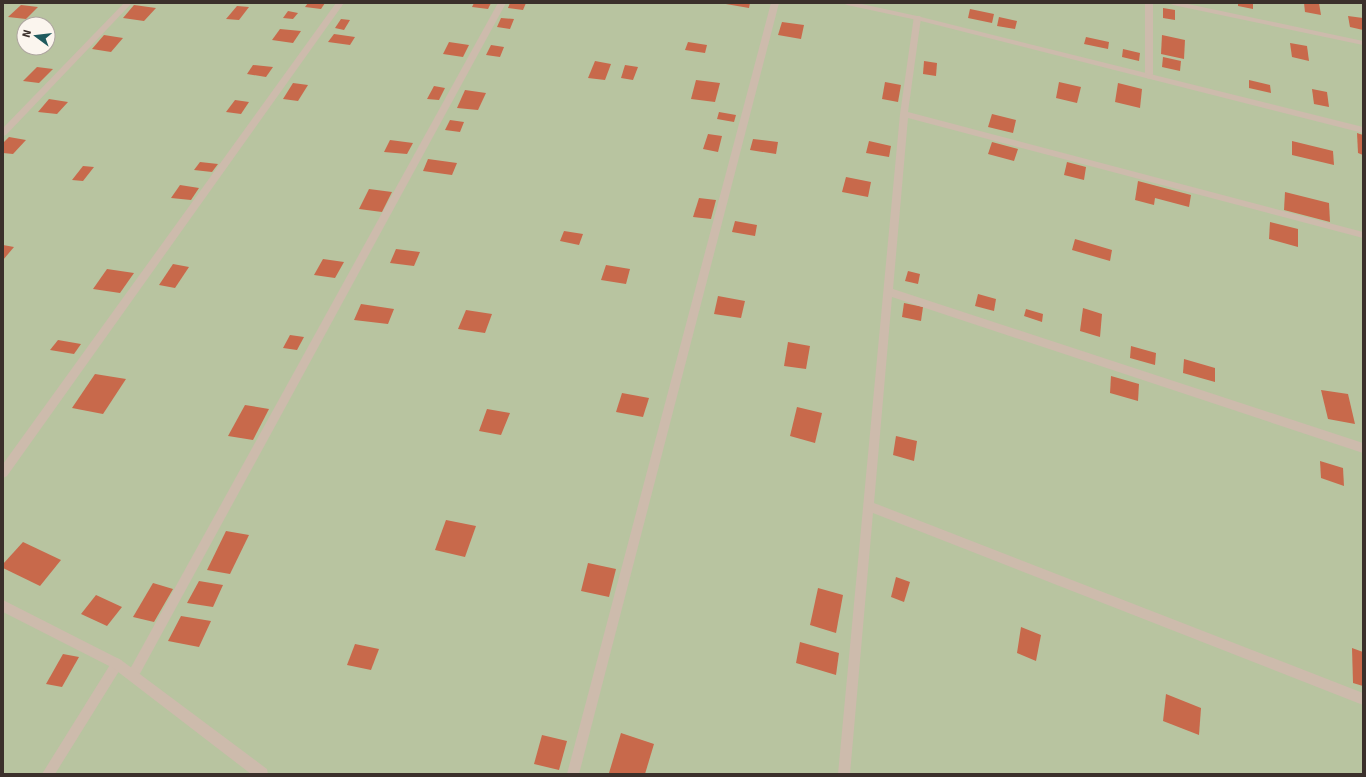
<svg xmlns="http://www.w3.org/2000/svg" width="1366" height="777" viewBox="0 0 1366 777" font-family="Signika,sans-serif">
<rect width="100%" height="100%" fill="#f4ebe1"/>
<path fill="#b8c4a0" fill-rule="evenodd" d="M3 3H1363V774H3ZM24 24H48V48H24Z"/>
<g fill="#c8694b">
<polygon points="308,3 325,3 321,9 305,7"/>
<polygon points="474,3 491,3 488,9 472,7"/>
<polygon points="510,3 526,3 523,10 508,8"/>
<polygon points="720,3 750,3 749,8"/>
<polygon points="1238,3 1253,3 1253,9 1238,6"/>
<polygon points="1304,3 1319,3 1321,15 1305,12"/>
<polygon points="21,5 38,7 26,19 8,17"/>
<polygon points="134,5 156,8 144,21 123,18"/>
<polygon points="237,6 249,7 239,20 226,19"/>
<polygon points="1163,8 1175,10 1175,20 1163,18"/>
<polygon points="970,9 994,14 992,23 968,18"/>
<polygon points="288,11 298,13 293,19 283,18"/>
<polygon points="1348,16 1363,18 1363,30 1350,27"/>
<polygon points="999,17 1017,21 1015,29 997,26"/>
<polygon points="501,18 514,19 510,29 497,27"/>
<polygon points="341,19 350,20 344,30 335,28"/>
<polygon points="782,22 804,25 801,39 778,35"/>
<polygon points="280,29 301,31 293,43 272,40"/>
<polygon points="334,34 355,37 350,45 328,42"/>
<polygon points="104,35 123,38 111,52 92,49"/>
<polygon points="1162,35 1185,40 1184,59 1161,54"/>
<polygon points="1086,37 1109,42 1108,49 1084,44"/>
<polygon points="449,42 469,45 463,57 443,54"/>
<polygon points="688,42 707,45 705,53 685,50"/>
<polygon points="1290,43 1307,46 1309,61 1292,57"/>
<polygon points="491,45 504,47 500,57 486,55"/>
<polygon points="1123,49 1140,53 1139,61 1122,57"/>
<polygon points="1163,57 1181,61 1180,71 1162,67"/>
<polygon points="595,61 611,64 605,80 588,78"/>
<polygon points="924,61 937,63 936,76 923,74"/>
<polygon points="253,65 273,67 266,77 247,74"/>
<polygon points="625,65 638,67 633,80 621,78"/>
<polygon points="37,67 53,69 39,83 23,81"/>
<polygon points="696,80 720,83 715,102 691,99"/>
<polygon points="1249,80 1270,85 1271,93 1249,88"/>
<polygon points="885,82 901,85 898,102 882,99"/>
<polygon points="1059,82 1081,87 1077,103 1056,98"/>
<polygon points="293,83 308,85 298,101 283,99"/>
<polygon points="1118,83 1142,89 1140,108 1115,102"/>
<polygon points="434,86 445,88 439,100 427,99"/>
<polygon points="1312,89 1327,92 1329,107 1314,104"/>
<polygon points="465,90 486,93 478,110 457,108"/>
<polygon points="49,99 68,102 57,114 38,112"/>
<polygon points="235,100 249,102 241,114 226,112"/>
<polygon points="719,112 736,115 734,122 717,119"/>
<polygon points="992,114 1016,120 1013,133 988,127"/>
<polygon points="450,120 464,122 460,132 445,130"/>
<polygon points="1357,133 1363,135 1363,155 1358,153"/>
<polygon points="708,134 722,136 718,152 703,149"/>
<polygon points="9,137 26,140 13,154 3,153 3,143"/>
<polygon points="753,139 778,142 776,154 750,150"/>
<polygon points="390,140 413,143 407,154 384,152"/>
<polygon points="869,141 891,146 889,157 866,153"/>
<polygon points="1292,141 1333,151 1334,165 1292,155"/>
<polygon points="992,142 1018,149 1014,161 988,154"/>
<polygon points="428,159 457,163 452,175 423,171"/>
<polygon points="200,162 218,164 212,172 194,170"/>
<polygon points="1067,162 1086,167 1084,180 1064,175"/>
<polygon points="83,166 94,167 83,181 72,180"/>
<polygon points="846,177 871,182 868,197 842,192"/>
<polygon points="1138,181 1191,195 1189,207 1155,198 1154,205 1135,200"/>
<polygon points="180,185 199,188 191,200 171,198"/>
<polygon points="369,189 392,192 382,212 359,209"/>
<polygon points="1285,192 1329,203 1330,222 1284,210"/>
<polygon points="699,198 716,200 711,219 693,217"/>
<polygon points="735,221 757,225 755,236 732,232"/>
<polygon points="1270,222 1298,229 1298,247 1269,239"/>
<polygon points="564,231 583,234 579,245 560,241"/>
<polygon points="1075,239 1112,250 1110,261 1072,250"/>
<polygon points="3,245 14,247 3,260"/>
<polygon points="396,249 420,252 414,266 390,263"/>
<polygon points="323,259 344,262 335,278 314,275"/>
<polygon points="173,264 189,267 175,288 159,285"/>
<polygon points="606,265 630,269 626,284 601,280"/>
<polygon points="107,269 134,273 120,293 93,289"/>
<polygon points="908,271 920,274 918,284 905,281"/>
<polygon points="978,294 996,299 994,311 975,306"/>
<polygon points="718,296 745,301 741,318 714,314"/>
<polygon points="904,303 923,307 921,321 902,317"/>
<polygon points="361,304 394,309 388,324 354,320"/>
<polygon points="1083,308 1102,314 1100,337 1080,331"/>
<polygon points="1026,309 1043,314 1042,322 1024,316"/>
<polygon points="466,310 492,314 485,333 458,329"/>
<polygon points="290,335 304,337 297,350 283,348"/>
<polygon points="58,340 81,344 74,354 50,350"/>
<polygon points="788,342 810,346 806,369 784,366"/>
<polygon points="1131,346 1156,353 1155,365 1130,358"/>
<polygon points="1184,359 1215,368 1215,382 1183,373"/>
<polygon points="95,374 126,379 103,414 72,408"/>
<polygon points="1111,376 1139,384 1138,401 1110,393"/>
<polygon points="1321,390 1348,394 1355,424 1328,419"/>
<polygon points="622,393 649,398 643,417 616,412"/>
<polygon points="245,405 269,409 253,440 228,436"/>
<polygon points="797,407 822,413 815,443 790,436"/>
<polygon points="487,409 510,413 501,435 479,431"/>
<polygon points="896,436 917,441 914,461 893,455"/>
<polygon points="1320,461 1343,468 1344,486 1321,478"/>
<polygon points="446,520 476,526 465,557 435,550"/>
<polygon points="226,531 249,535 230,574 207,570"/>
<polygon points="23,542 61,560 40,586 3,568 3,564"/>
<polygon points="588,563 616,569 609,597 581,591"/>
<polygon points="896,577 910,582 904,602 891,597"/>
<polygon points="199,581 223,585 213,607 187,603"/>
<polygon points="153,583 173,589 154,622 133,617"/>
<polygon points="818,588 843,595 836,633 810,625"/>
<polygon points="96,595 122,607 107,626 81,614"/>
<polygon points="181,616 211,621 199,647 168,641"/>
<polygon points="1021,627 1041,635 1036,661 1017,653"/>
<polygon points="800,642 839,653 836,675 796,663"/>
<polygon points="355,644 379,649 371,670 347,665"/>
<polygon points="1352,648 1363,652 1363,686 1353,683"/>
<polygon points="63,654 79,657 62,687 46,684"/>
<polygon points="1166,694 1201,708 1199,735 1163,721"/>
<polygon points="621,733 654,744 645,774 609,773"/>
<polygon points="542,735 567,741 559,770 534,764"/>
</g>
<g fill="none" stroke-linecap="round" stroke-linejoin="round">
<g fill="#cdbbac" fill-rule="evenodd">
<polygon points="124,3 132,3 6,135 3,136 3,128"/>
<polygon points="336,3 344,3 7,476 3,478 3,464"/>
<polygon points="498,3 506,3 137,679 133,681 129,679 127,675 129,671"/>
<polygon points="771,3 779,3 579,774 567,774"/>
<polygon points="1145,3 1153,3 1153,77 1149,79 1145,77"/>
<polygon points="1169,3 1183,3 1363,41 1363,45 1173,5"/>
<polygon points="914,16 920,16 921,18 908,112 1363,232 1363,238 908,118 893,289 1363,443 1363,453 892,297 874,503 1363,693 1363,705 873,513 850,774 838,774 900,114"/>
<polygon points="117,658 121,660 123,664 121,668 55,774 42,774 113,660"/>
</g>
<g fill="#cdbbac" fill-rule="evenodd">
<polygon points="843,3 857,3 917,16 1363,127 1363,133 917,20 847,5"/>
<polygon points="3,600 121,660 267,769 268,774 251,774 113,668 3,612"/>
</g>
</g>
<rect width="1366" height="777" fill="none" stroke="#3b302b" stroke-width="8"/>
<g transform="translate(36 36) rotate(285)"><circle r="19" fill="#fbf5ee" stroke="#aea6a0"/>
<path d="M0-3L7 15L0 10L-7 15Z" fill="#1f5a5e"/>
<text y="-6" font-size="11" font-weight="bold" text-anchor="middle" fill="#3b302b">N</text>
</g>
</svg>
